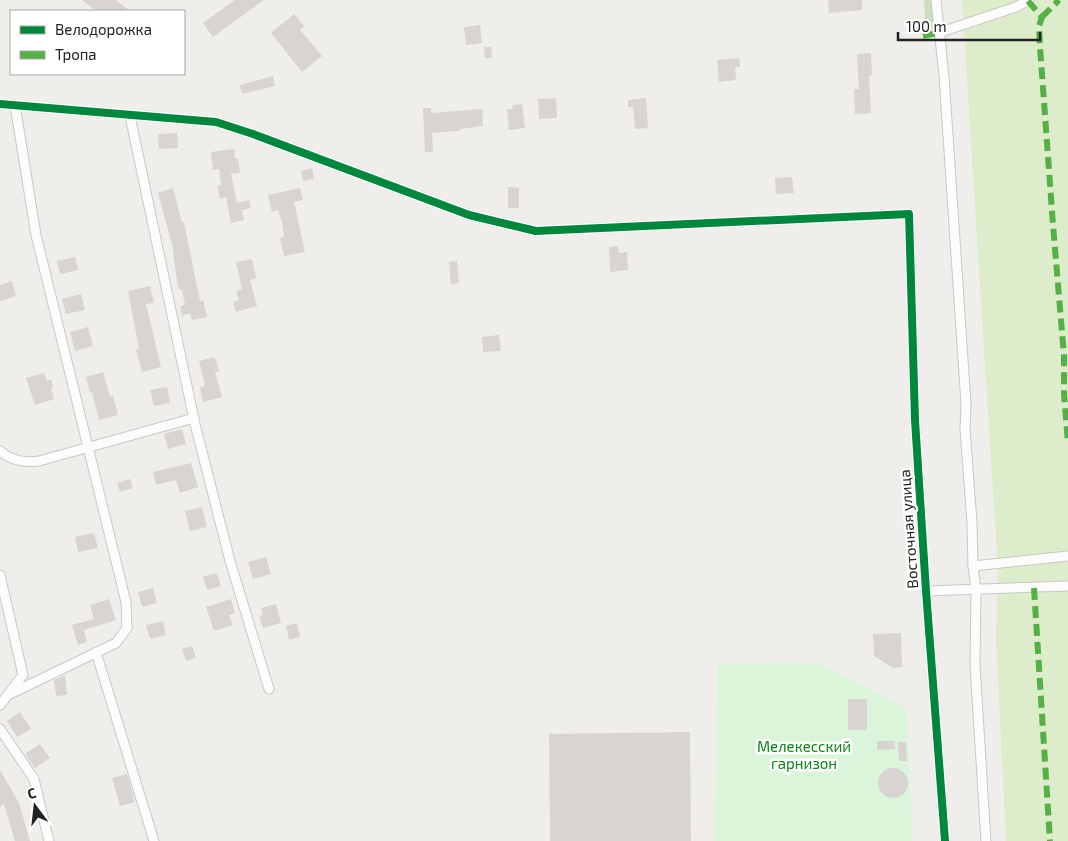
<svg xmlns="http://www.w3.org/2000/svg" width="1068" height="841" viewBox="0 0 1068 841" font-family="'Exo 2',sans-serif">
<rect width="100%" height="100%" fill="#f0eeeb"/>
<polygon fill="#ddeccb" points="962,0 1068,0 1068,841 1006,841 996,640 998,570"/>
<polygon fill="#cbdec1" points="924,0 933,0 935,31 926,32"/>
<polygon fill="#daf5da" points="818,663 906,708 913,841 715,841 718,664"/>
<g fill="#d7d4d2">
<polygon points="82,0 116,0 130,11 96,11"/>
<polygon points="235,0 264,0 213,37 203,23"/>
<polygon points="828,0 862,0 862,10 829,13"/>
<polygon points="294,14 304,26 300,30 322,56 302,72 271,33"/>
<polygon points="480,25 482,43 466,45 464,27"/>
<polygon points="484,47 491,47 492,58 485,58"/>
<polygon points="871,53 872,75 869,76 871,113 855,114 854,89 859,89 857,54"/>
<polygon points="739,58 740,67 735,67 736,80 719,82 717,60"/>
<polygon points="273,76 275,86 242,94 240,85"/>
<polygon points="556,98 557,118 539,119 538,99"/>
<polygon points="646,98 648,128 635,129 633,107 628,107 628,100"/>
<polygon points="522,104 525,128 509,130 507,109 513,109 512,105"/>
<polygon points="423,108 431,108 431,113 482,109 483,126 460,129 460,131 432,133 433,152 425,152"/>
<polygon points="177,133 178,148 159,149 158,134"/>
<polygon points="234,149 235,158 238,159 240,173 231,174 237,203 249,200 251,208 242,210 244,220 231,223 226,197 220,199 217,186 221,185 219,169 213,170 211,152"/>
<polygon points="312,168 314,179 303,181 301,171"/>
<polygon points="792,177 794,193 776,194 775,178"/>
<polygon points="508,187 519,188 519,208 508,208"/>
<polygon points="173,188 182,222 184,222 200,301 203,300 207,317 192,320 190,313 182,316 180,306 185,305 182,290 178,288 172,244 158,193"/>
<polygon points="300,188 303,200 294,202 305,252 284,256 280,238 284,237 282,222 278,210 272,212 268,195"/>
<polygon points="618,246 619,253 627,252 628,270 610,272 609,247"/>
<polygon points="75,257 78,270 60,274 57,261"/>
<polygon points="252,259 256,278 250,280 257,306 236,312 233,302 239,300 236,291 242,289 236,262"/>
<polygon points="457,261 459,283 451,284 449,262"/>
<polygon points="12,281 16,296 0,301 0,285"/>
<polygon points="150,286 154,303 146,304 161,367 142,372 136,349 139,349 128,291"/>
<polygon points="81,294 85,310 66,314 62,299"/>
<polygon points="88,327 93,346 75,351 70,332"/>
<polygon points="499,335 501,351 483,352 482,337"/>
<polygon points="215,357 219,371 215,372 222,397 203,402 200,387 205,386 199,361"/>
<polygon points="103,372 110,397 113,396 118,415 99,420 92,392 90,393 86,377"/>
<polygon points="44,373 47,381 51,379 53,387 51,388 54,399 35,405 26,378"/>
<polygon points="167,387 170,403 154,406 150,390"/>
<polygon points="182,429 186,444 168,449 164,434"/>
<polygon points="191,463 198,487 180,493 176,480 156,485 153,472"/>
<polygon points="130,479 133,488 120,492 117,483"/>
<polygon points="202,507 207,527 190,531 185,511"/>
<polygon points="94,533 98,548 78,552 75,537"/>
<polygon points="266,557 271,574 253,579 248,562"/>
<polygon points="217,573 221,586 207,590 203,577"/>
<polygon points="153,588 157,603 142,607 138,592"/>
<polygon points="109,599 116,620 84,630 87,642 78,645 72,625 94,619 90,605"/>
<polygon points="231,599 235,613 229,615 233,625 214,631 206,607"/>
<polygon points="276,604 281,623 263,628 259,616 263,615 261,608"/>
<polygon points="163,621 166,635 150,639 146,625"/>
<polygon points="297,623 300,637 289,640 286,626"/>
<polygon points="901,633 902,667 893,668 874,656 873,634"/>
<polygon points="192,646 196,658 186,661 182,649"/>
<polygon points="65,675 67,695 56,696 54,680"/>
<rect x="848" y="699" width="19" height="31"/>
<polygon points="20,712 31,729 17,737 7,721"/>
<polygon points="690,732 691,841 550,841 549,734"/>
<polygon points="877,741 895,741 895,749 877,750"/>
<polygon points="898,742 906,742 907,761 899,761"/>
<polygon points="40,744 50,758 35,768 25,754"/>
<circle cx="893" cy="783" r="15"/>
<polygon points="0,770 19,803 30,841 15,841 4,804 0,807"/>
<polygon points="127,774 135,802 120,806 112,778"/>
</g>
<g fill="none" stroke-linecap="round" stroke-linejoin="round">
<defs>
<g id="street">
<polyline points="936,0 944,76 966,404 965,429 972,523 973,566 976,590 975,665 986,841"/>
<polyline points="938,33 1016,7 1029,0"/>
<polyline points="0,104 216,122 253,134 469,215 536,231 909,214 915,420 926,591 945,841"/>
<polyline points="130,116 195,424 230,561 269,689"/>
<path d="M0 451C12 461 24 463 39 461L194 418"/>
<polyline points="973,566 1068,556"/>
<polyline points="0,575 23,675 0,705"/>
<polyline points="926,591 1068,586"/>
<polyline points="96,652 154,841"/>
<polyline points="8,695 116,643 127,628 126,602 36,235 15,105"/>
<polyline points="0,729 34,779 49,841"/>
</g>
</defs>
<use href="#street" stroke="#c9c8c7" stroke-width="11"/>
<use href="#street" stroke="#fdfcfc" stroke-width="9"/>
<g stroke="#55b145" stroke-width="6" stroke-dasharray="12 6" stroke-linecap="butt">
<polyline points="1028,1 1042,17 1039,26 1040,47 1053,225 1064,356 1064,394 1068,443"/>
<polyline points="1042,17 1059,0"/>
<polyline points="923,36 938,33"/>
<polyline points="1034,588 1050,841"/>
</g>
<defs>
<polyline id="cycleway" points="0,104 216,122 253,134 469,215 536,231 909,214 915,420 926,591 945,841"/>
</defs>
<use href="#cycleway" stroke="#fff" stroke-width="11"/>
<use href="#cycleway" stroke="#00873e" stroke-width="8"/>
</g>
<g text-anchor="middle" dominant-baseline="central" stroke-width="5" stroke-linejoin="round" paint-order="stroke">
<g font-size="15" fill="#222" stroke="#fff">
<text transform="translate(908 529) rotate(-94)">Восточная улица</text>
</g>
<g font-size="15" fill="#0c8416" stroke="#fff">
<text x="804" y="746">Мелекесский<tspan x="804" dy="17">гарнизон</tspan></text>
</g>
</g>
<rect x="10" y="10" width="175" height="65" fill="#ffffff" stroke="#a7a7a7"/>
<rect x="20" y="26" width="25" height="8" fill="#00873e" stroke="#a7a7a7"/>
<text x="55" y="35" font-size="15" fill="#222222">Велодорожка</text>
<rect x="20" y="51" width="25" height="8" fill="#55b145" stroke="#a7a7a7"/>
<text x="55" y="60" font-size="15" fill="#222222">Тропа</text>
<g transform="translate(35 806) rotate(345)" stroke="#ffffff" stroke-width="4" paint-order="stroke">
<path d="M0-4L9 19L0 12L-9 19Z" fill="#222222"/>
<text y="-8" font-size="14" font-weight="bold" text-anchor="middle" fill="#222222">С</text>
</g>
<path d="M898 32v8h142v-8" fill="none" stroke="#222222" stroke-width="2.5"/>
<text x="906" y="32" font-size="15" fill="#222222" stroke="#ffffff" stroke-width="4" paint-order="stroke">100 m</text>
</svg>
